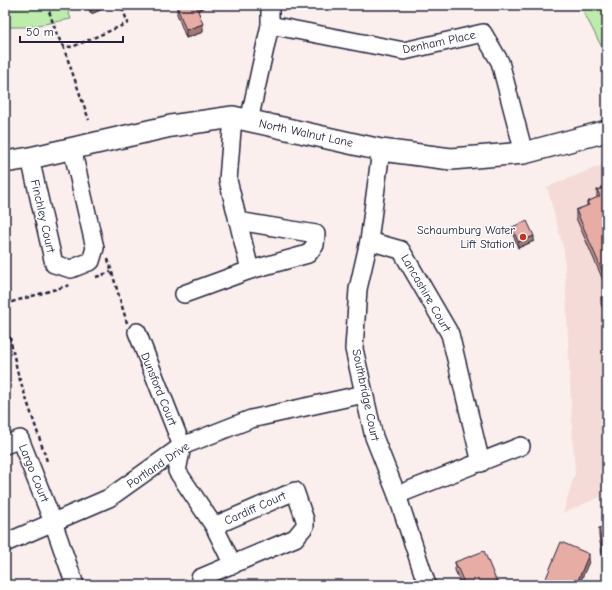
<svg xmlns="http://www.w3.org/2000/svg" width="612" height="590" viewBox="0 0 612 590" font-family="'Comic Neue',sans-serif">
<rect width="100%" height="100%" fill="#faefed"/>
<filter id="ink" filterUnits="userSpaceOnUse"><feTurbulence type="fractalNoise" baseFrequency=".025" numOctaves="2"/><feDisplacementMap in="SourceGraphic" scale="8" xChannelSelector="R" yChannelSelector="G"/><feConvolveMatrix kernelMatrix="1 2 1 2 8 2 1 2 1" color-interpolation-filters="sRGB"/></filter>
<g filter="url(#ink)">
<polygon fill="#f4dbd7" points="607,163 607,494 563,513 575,473 572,426 564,251 547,187"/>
<g fill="#beecab" stroke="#708773">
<polygon points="5,5 66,5 71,19 27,27 5,27"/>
<polygon points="580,5 607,5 607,57"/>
</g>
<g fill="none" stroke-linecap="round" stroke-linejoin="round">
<defs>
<g id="minor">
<polyline points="270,25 404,51 483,33 500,62 524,153"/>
<polyline points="233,117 228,180 250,270"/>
<polyline points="249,121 270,25 270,5"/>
<polyline points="381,150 369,241 358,289 354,349 374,437 397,495 427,585"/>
<polyline points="30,158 54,264 71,269 91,261 95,248 72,148"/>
<polyline points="369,241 401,250 450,334 481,463"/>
<polyline points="184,294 250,270 308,254 315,245 316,234 238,221"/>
<polyline points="137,332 182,446 177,471 214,526 233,565"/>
<polyline points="5,445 20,439 53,522 75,585"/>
<polyline points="397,495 521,446"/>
<polyline points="5,543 109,498 182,446 251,419 364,394"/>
<polyline points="200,578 295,538 305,526 305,520 295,491 214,526"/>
</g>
<polyline id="tertiary" points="5,162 30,158 171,126 233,117 381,150 451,159 524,153 607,131"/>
</defs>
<use href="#minor" stroke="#22223b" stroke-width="20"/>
<use href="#tertiary" stroke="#22223b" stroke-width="24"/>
<g stroke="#22223b" stroke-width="2.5" stroke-dasharray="4 3" stroke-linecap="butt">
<polyline points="47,5 57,35 63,46 72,47 128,23 121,5"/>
<polyline points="63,46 89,120"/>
<polyline points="108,259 127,323"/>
<polyline points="96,277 111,272"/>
<polyline points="5,304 70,285"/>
<polyline points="5,316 18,374 47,461"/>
</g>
<use href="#minor" stroke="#fff" stroke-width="17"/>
<use href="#tertiary" stroke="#fff" stroke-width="21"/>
</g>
<g fill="#c7958d" stroke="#22223b">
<polygon points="87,5 112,5 91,14"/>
<polygon points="203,5 203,8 198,10 203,32 186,38 177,14 177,7"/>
<polygon points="607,187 607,289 576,218 576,210 587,206 587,202 597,198 597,190"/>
<polygon points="512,227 534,241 518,248 512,232"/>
<polygon points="607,294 607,319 601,304 601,297"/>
<polygon points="605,516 607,516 607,553 602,554 599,536 599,528 605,527"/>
<polygon points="455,562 498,585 461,585 455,570"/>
</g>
<g fill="#a27973" stroke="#22223b">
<polygon points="94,5 112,5 91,14 91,6"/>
<polygon points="196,5 203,5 203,8 196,11"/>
<polygon points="203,24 203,32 186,38 186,30"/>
<polygon points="534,236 534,241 518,248 518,242"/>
<polygon points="589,554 589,562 579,585 576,585"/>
</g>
<g fill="#e7ada4" stroke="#22223b">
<polygon points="179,5 196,5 203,24 186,30 177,7"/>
<polygon points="607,187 607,282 576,210 589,205 587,202 600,196 597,190"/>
<polygon points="527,221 534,236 518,242 512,227"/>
<polygon points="607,294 607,311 601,297"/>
<polygon points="605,516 607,516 607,545 602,546 599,528 607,527"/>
<polygon points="561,542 589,554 576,585 549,585 544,583"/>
<polygon points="484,551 498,585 465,585 455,562"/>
</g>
</g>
<circle fill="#c8321e" stroke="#fff" stroke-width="1.5" cx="523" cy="237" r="4"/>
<g text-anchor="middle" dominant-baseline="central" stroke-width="3" stroke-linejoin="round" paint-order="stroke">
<g font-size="12" fill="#22223b" stroke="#fff">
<text transform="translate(439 42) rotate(-12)">Denham Place</text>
<text transform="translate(306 133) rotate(12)">North Walnut Lane</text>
<text transform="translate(43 216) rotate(77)">Finchley Court</text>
<text transform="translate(426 293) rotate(60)">Lancashire Court</text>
<text transform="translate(159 389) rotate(68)">Dunsford Court</text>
<text transform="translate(366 395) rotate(78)">Southbridge Court</text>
<text transform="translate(158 465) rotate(-34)">Portland Drive</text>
<text transform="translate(34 473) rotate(68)">Largo Court</text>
<text transform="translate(255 508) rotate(-24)">Cardiff Court</text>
</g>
<g font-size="12" fill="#22223b" stroke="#fff" text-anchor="end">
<text x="515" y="230">Schaumburg Water<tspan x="515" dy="14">Lift Station</tspan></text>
</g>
</g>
<rect width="612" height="590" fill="none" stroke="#fff" stroke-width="20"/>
<rect x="10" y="10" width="592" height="570" fill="none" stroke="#22223b" stroke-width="1.5" filter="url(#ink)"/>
<path d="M20 36v6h103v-6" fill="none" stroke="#22223b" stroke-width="2"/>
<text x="26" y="36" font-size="12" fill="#22223b" stroke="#ffffff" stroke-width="3" paint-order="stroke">50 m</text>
</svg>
